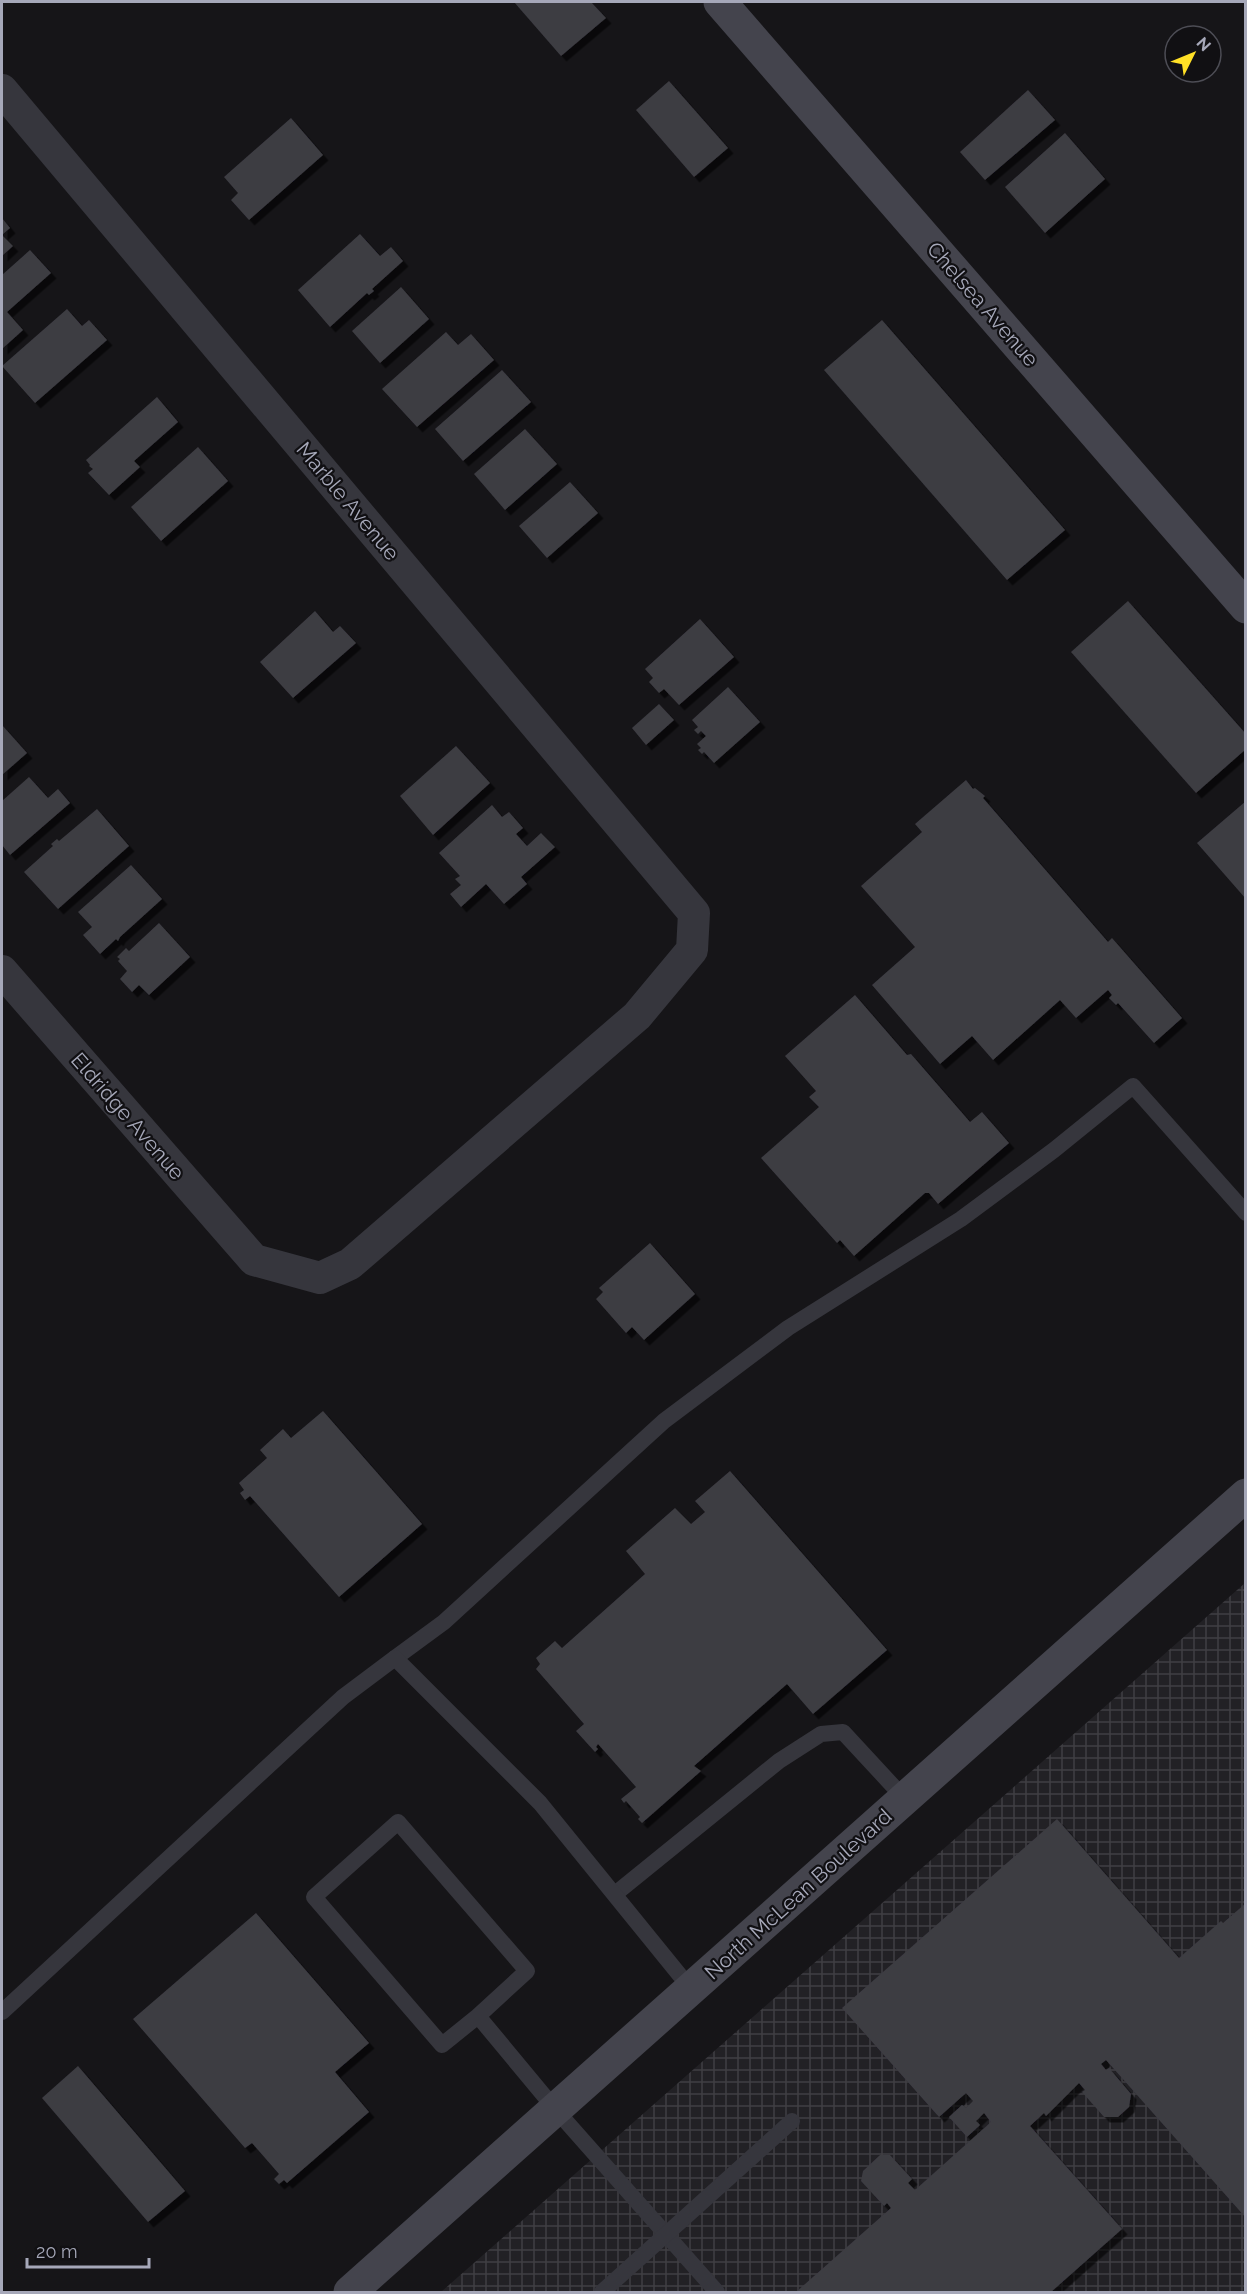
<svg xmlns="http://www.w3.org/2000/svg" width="1247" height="2294" viewBox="0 0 1247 2294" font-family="Raleway,sans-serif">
<defs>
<pattern id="industrial-grid" width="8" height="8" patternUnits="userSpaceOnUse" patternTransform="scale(1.5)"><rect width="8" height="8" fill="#222125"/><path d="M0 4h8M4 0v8" fill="none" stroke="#3f3e43"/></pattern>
<filter id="shadow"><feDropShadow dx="5.5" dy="5.5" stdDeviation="0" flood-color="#0009"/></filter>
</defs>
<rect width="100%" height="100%" fill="#161518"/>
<polygon fill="url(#industrial-grid)" points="1245,1583 1245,2292 441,2292"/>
<g fill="#3d3c43" filter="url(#shadow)">
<polygon points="514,2 591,2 606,18 561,56"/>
<polygon points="669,81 728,148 694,177 636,110"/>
<polygon points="1028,90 1055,120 985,180 960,152"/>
<polygon points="291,118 323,155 249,220 231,200 238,193 224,177"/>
<polygon points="1065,133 1105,179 1045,233 1005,187"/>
<polygon points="2,218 10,228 2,235 13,246 2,256"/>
<polygon points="360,234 380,256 391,247 403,261 372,289 374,291 369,295 367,293 330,327 298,290"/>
<polygon points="30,250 51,273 7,312 23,330 2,349 2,275"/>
<polygon points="401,287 429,319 380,363 352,331"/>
<polygon points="67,309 82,326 89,320 107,340 35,403 2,366"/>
<polygon points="882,320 1065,530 1007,580 824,370"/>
<polygon points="446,332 458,345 471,334 494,360 417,427 382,389"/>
<polygon points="502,370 531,402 463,461 435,429"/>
<polygon points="157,397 178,422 134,461 140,467 109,495 88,473 93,469 89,466 90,465 86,460"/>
<polygon points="525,429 557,464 505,510 474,474"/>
<polygon points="198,447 228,481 161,541 131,507"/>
<polygon points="570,482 598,513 547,558 519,526"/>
<polygon points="1128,601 1246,734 1246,749 1196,793 1071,652"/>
<polygon points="315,611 333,632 340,626 356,643 293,698 260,662"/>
<polygon points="700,619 734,657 679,705 664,689 659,693 649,682 653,678 645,669"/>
<polygon points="728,687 760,722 714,763 704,752 702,754 698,750 701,748 697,744 706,736 701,731 698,734 694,730 698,727 692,720"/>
<polygon points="659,704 674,720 646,745 632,728"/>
<polygon points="2,725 27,753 2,775"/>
<polygon points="456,746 490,783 433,835 400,796"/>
<polygon points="29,777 48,798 58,789 70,803 10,855 2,845 2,801"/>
<polygon points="966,780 973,789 975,788 985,796 983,798 1108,942 1112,938 1182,1018 1154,1043 1118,1003 1116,1005 1109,998 1112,995 1108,990 1076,1018 1060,1000 993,1060 972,1036 940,1064 872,985 915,947 861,886 922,832 915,824"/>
<polygon points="1246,801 1246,899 1197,843"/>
<polygon points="492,805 502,817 509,812 523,828 516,834 527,846 541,833 555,847 521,877 527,884 504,904 486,884 461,907 450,894 461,885 455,879 460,876 439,853"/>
<polygon points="97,809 129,846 58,909 24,872 53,846 51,844 57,839 59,841"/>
<polygon points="131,865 162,899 120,937 118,941 116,939 100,954 83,935 92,927 78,912"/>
<polygon points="159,923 190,957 149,995 139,985 132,992 120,979 127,971 118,961 120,959 117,957 126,948 129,951"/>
<polygon points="855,995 907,1055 911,1054 970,1122 982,1112 1009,1143 938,1204 929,1193 925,1193 854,1256 840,1240 837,1243 761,1158 819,1107 809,1097 816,1091 785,1056"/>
<polygon points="650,1243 695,1294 644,1340 632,1327 626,1333 596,1299 603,1292 599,1288"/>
<polygon points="323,1411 422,1524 339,1597 250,1496 245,1500 240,1493 244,1490 239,1483 267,1458 260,1450 283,1429 291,1438"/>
<polygon points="730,1471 887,1650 813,1714 787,1684 694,1766 701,1771 642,1823 638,1819 640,1817 626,1801 624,1803 621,1799 636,1787 598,1744 596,1747 598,1749 595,1752 576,1731 584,1724 536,1669 540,1664 536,1658 555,1641 562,1648 645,1574 626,1551 675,1508 691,1524 705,1512 695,1501"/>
<polygon points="1057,1819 1179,1958 1221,1921 1223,1923 1246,1903 1246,2218 1106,2060 1101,2064 1106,2070 1109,2068 1131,2094 1129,2107 1118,2117 1104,2117 1082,2092 1085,2090 1079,2083 1046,2116 1044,2113 1030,2126 1122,2229 1051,2292 796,2292 891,2208 887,2203 884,2206 861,2181 863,2171 880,2155 890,2155 912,2179 908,2183 915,2190 991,2122 984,2113 976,2121 980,2125 967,2137 949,2117 962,2105 966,2108 973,2101 966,2093 939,2117 842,2008"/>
<polygon points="256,1913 369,2043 335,2072 369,2112 287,2183 284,2180 279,2184 274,2179 279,2174 252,2143 245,2148 133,2019"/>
<polygon points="78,2066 185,2191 148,2222 42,2098"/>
</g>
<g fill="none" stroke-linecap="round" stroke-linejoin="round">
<g stroke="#36363d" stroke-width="16">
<polyline points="395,1658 444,1622 664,1421 788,1328 961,1219 1054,1150 1133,1086 1246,1213"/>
<polyline points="615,1894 779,1761 821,1734 843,1732 905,1799"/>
<polyline points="2,2012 343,1697 395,1658 540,1803 691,1989"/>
<polyline points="478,2016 442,2045 314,1897 398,1822 527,1971 478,2016 556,2110 717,2292"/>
<polyline points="602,2292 792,2121"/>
</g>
<polyline stroke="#36363d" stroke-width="32" points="2,90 694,913 692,950 637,1016 350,1264 320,1278 254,1260 2,971"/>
<g stroke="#44444d" stroke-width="33">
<polyline points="720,2 1246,607"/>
<polyline points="350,2292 1246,1495"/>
</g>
</g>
<g text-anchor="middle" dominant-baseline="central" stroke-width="4.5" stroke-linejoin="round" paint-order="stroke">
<g font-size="21" fill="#a6a8b9" stroke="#111013">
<text transform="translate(983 304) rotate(49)">Chelsea Avenue</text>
<text transform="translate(348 501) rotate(50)">Marble Avenue</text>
<text transform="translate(128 1116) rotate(49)">Eldridge Avenue</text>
<text transform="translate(798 1894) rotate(-42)">North McLean Boulevard</text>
</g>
</g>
<rect width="1247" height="2294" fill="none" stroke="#a6a8b9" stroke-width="6"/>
<g transform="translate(1193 54) rotate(47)"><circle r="28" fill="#111013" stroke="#4d4d55" stroke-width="1.5"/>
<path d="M0-4.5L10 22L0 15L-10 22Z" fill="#ffe026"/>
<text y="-9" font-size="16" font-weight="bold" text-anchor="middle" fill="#a6a8b9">N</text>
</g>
<path d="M27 2258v9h122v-9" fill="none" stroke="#a6a8b9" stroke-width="3"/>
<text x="36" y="2258" font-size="18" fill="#a6a8b9" stroke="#111013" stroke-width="4.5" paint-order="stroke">20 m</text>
</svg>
